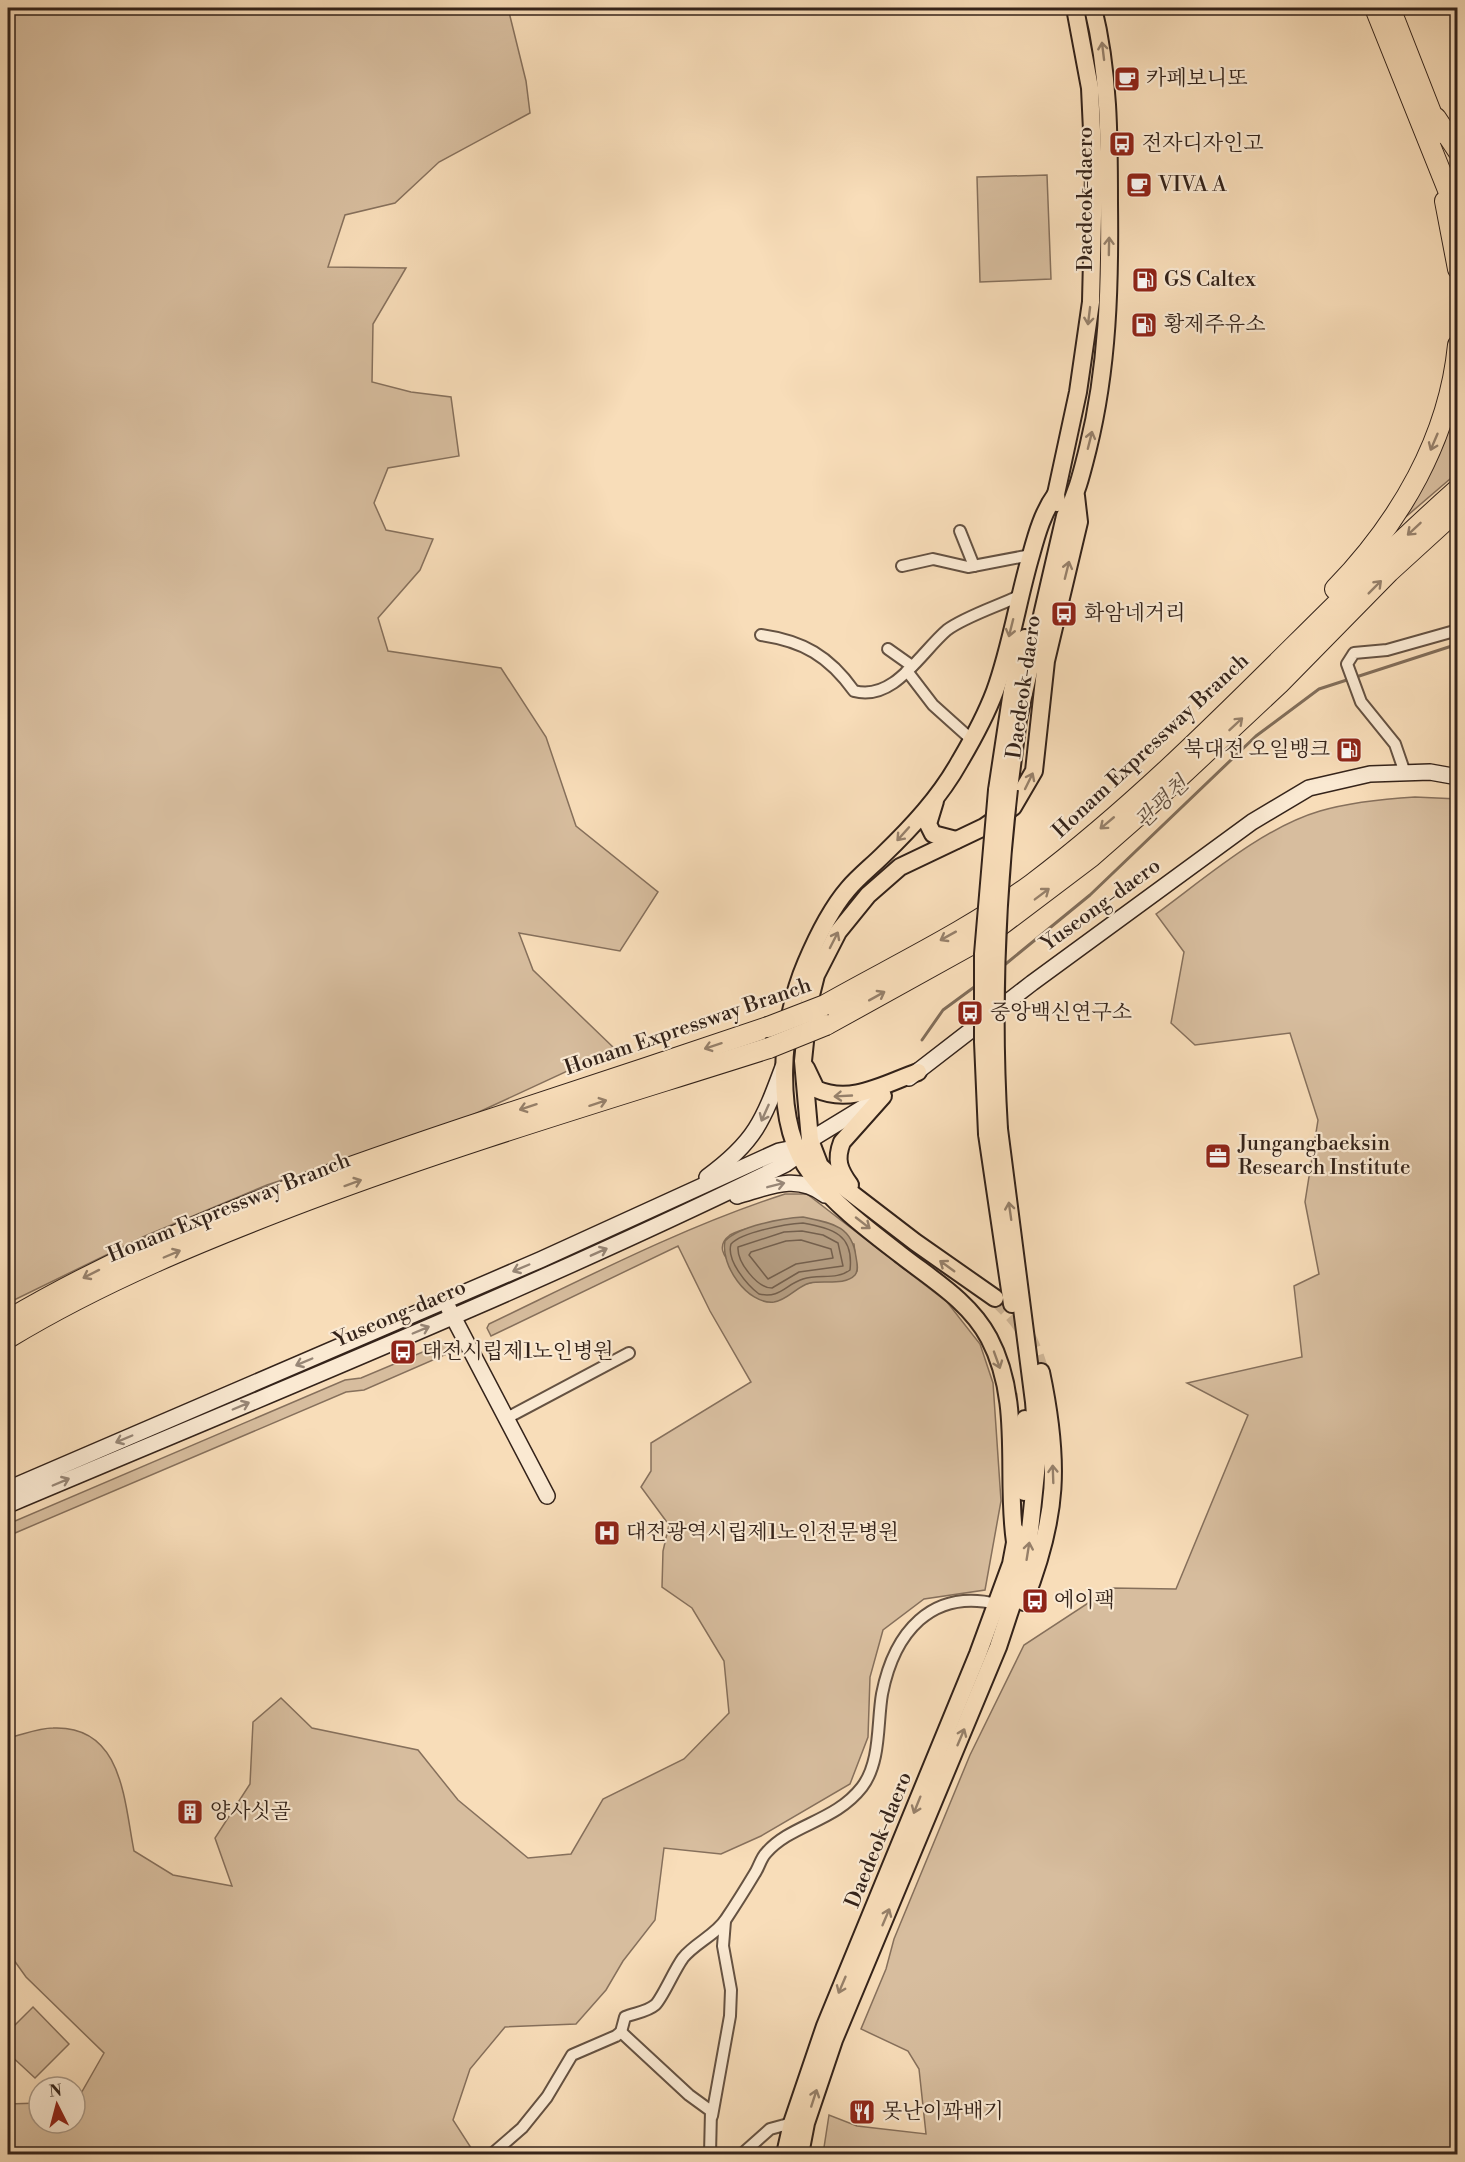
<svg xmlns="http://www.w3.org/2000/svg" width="1465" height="2162" viewBox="0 0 1465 2162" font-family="'Libre Bodoni','Noto Serif KR',serif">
<rect width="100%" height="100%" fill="#f8ddb9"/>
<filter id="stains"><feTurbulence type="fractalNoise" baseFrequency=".00333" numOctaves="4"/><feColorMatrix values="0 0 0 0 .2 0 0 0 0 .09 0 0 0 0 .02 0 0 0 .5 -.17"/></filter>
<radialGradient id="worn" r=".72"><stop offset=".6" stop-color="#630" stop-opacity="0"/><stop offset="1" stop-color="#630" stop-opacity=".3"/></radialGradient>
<g fill="#d7bd9e" stroke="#86705c" stroke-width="1.5" fill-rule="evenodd">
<polygon points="8,8 508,8 526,81 530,113 439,162 395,203 345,215 328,267 406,268 373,324 372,382 411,392 451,397 459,456 388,468 374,503 386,530 433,539 420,570 378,618 388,651 501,668 546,737 576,826 658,892 620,951 519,933 533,970 615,1049 455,1123 267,1185 145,1236 8,1303"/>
<polygon points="1047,175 1051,279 980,282 977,177"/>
<polygon points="1457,379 1457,473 1394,527"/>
<path d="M1415 797 1458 799 1457 2154H823L829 2115 857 2126 926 2134 919 2069 908 2051 861 2029 886 1969 894 1939 970 1755 1024 1645 1111 1588 1176 1589 1248 1415 1187 1383 1302 1357 1294 1286 1319 1274 1305 1202 1318 1120 1290 1033 1195 1045 1171 1023 1184 952 1156 914C1204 879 1262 828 1320 811 1351 802 1383 799 1415 797Z"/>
<path d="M785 1194H807L947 1302 980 1344 993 1383 1001 1501 985 1590 924 1599 883 1630 870 1677 868 1737 850 1784 761 1836 721 1854 664 1848 655 1920 623 1961 606 1990 576 2024 505 2027 470 2069 453 2120 475 2154H8V2104L39 2103V2123H75V2104L104 2053 26 1977 11 1956 8 1954V1738C22 1735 38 1728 53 1728 123 1725 124 1801 134 1851L173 1875 232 1886 215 1838 250 1784 253 1722 281 1698 312 1728 418 1750 458 1800 528 1858 571 1854 603 1799 684 1759 729 1713 724 1661 692 1608 662 1587 663 1551 669 1525 641 1487 651 1471V1443L751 1382 710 1311 678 1246 491 1336 487 1328 489 1324C585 1278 683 1227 785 1194ZM771 1223 854 1244 857 1271 802 1285 785 1297C771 1289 699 1258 730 1235 741 1228 758 1227 771 1223Z"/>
<polygon points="444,1343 453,1346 456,1350 364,1390 346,1392 8,1536 8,1524 345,1380 361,1378"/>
<polygon points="33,2007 69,2044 35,2078 8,2053 8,2032"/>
</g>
<path fill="#b59e83" stroke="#816d59" stroke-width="1.5" d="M803 1217C831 1223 852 1225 856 1257 857 1263 859 1270 855 1275 845 1286 823 1280 810 1283 797 1286 788 1300 774 1302 747 1305 720 1264 725 1241 739 1226 783 1218 803 1217Z"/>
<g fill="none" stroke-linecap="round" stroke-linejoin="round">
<g stroke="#74604e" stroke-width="1.5">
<path d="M803 1223C833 1229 854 1234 850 1270 837 1280 819 1274 803 1279 786 1284 780 1299 759 1294 747 1285 726 1260 731 1244 742 1232 786 1224 803 1223Z"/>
<path d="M802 1231 823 1235 838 1243 843 1266 799 1272 772 1288C757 1288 737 1262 738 1247L784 1232Z"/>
<polygon points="801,1240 831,1249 833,1258 796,1264 768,1279 749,1255 751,1252 786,1241"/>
</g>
<g stroke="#816d59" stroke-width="3">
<polyline points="1002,967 1090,895 1256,736 1319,689 1458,644"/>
<polyline points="922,1040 943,1010 977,985"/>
</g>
<path stroke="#d1b899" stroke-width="16" stroke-dasharray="16 8" stroke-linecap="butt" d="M995 1298C1020 1320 1031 1337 1040 1369"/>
<defs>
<g id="street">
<polyline points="960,531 974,566"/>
<polyline points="902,566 933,559 968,567 1031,555"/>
<path d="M761 635C803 641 829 656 854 691 894 702 921 652 947 630 964 617 998 606 1019 596"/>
<polyline points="888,649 912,666"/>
<polyline points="907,671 933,705 972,740"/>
<polyline points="1405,773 1395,744 1361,702 1347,664 1354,653 1387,650 1458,630"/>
<polyline points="505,1419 629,1353"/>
<polyline points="621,2032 689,2095 711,2111 710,2154"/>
<polyline points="712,2116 730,2016 731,1990 723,1946 725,1921"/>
<path d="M492 2154 522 2128 547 2097 572 2055 616 2036 621 2032 625 2017C634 2013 647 2012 655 2005 662 1999 674 1970 683 1958 695 1943 716 1935 726 1919 736 1904 746 1888 755 1873 759 1867 761 1858 766 1853 791 1824 835 1822 862 1787 881 1762 877 1723 882 1694 894 1633 931 1588 997 1604"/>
<polyline points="742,2154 770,2129 792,2123"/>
</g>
<g id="secondary">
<polyline points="909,1078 1032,983 1252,822 1309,788 1370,774 1430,772 1458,777"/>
<polyline points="810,1140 874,1101"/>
<path d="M707 1177C755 1142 763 1121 783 1067"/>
<path d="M737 1196C769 1187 796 1173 825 1195"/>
<polyline points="449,1309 547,1496"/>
<path d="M8 1489 540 1260 779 1151 799 1147 793 1159 786 1164C531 1289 268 1395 8 1505"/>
</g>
<g id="primary">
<polyline points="1057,503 1056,494 1078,392 1091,302 1094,173 1090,88 1075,8"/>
<path d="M1009 789 1018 719 1065 516C1077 494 1082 472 1088 448 1108 367 1110 285 1109 203 1109 137 1109 72 1093 8"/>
<polyline points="997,790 1012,691 1025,638"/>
<polyline points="935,801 928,824 933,834 956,840"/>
<path d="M806 1068 816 1089C851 1105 884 1084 918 1072"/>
<polyline points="987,1134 1012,1304"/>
<path d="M850 1185C839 1170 835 1160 842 1142L883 1096"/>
<polyline points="995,1298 915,1242 842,1186 820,1166 810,1140 803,1061 809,1003 816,975 838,932 868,895 900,867 984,827 1013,807 1034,771 1046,661 1079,522 1076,496"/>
<polyline points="1024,1492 1025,1419"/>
<path d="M1015 1542C1005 1475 1023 1402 989 1338 970 1302 933 1280 901 1255 870 1231 835 1205 811 1174 771 1121 781 1021 806 963 817 937 830 910 848 889 858 877 872 866 883 855 912 827 940 797 960 761 973 739 986 715 995 691 1011 647 1018 599 1031 555 1037 533 1043 512 1056 494"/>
<path d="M1024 1602C1058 1517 1060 1462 1041 1372"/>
<polyline points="785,2154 792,2123 825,2026 978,1654 1011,1564 1017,1532"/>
<polyline points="800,2154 806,2123 834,2040 998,1647 1027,1559 1038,1454 1034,1402 999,1129"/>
</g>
<g id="highway">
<polyline points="1375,8 1458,215"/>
<polyline points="1390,8 1439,133"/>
<polyline points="1436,118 1458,151"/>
<polyline points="1445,201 1458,269"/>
<path d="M1335 589C1400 522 1449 438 1458 345"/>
<path d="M825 1005C894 966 968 931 1032 884 1187 767 1313 618 1458 489"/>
<polyline points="826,1025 985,937 1091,857 1140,814 1279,684 1389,572 1458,509"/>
<path d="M8 1320C152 1235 309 1180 467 1127 567 1094 668 1061 768 1027"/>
<path d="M8 1338C102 1281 205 1239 308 1200 459 1143 615 1097 769 1048"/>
</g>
</defs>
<use href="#street" stroke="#655242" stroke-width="14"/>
<use href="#secondary" stroke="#34231a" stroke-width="18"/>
<use href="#primary" stroke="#34231a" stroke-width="20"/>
<use href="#highway" stroke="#34231a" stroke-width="22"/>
<use href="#street" stroke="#fae9d2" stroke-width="10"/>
<use href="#secondary" stroke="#fae9d2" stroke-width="15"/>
<use href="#primary" stroke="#f8ddb9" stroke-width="16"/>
<use href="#highway" stroke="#f8ddb9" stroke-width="20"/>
<defs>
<g id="primary-bridge">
<path d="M999 1129C992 1015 996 903 1009 789"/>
<polyline points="987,1134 983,1042 983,954 997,790"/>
</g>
<g id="highway-bridge">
<polyline points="768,1027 825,1005"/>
<polyline points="769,1048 826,1025"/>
</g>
</defs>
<use href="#primary-bridge" stroke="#34231a" stroke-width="20" stroke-linecap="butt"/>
<use href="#highway-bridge" stroke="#34231a" stroke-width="22" stroke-linecap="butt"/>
<use href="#primary-bridge" stroke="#f8ddb9" stroke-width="16"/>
<use href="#highway-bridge" stroke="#f8ddb9" stroke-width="20"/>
</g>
<defs><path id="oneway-shaft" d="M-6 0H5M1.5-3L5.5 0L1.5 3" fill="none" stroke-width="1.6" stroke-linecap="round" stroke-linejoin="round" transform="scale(1.5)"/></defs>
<g stroke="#96806a">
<use href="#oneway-shaft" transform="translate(1103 51) rotate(-97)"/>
<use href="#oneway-shaft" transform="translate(1109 246) rotate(-89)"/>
<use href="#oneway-shaft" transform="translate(1089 316) rotate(97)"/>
<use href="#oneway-shaft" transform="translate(1090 440) rotate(-76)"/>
<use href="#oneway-shaft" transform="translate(1434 442) rotate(113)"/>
<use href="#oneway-shaft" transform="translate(1414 529) rotate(137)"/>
<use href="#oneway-shaft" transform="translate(1067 570) rotate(-76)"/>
<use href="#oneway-shaft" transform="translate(1375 587) rotate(-45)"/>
<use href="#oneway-shaft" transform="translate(1011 628) rotate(104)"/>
<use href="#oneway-shaft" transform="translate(1236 724) rotate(-43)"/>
<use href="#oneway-shaft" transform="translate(1029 781) rotate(-64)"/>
<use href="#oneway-shaft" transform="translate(1107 823) rotate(140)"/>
<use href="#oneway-shaft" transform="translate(903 834) rotate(132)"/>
<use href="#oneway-shaft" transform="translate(1042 894) rotate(-37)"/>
<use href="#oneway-shaft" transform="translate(948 936) rotate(151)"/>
<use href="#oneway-shaft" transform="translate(834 940) rotate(-63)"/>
<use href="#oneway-shaft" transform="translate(877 996) rotate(-29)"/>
<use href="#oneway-shaft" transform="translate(713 1046) rotate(162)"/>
<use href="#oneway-shaft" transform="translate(843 1096) rotate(177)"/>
<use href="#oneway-shaft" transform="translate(598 1103) rotate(-18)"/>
<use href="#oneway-shaft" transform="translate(528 1107) rotate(162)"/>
<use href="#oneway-shaft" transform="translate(353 1183) rotate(-20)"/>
<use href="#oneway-shaft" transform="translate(1010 1211) rotate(-98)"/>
<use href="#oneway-shaft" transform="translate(863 1223) rotate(38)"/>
<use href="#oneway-shaft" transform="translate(172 1254) rotate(-23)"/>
<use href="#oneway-shaft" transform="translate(947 1266) rotate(-144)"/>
<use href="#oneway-shaft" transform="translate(91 1274) rotate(153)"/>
<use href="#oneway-shaft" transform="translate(997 1360) rotate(70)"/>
<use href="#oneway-shaft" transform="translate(1053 1474) rotate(-92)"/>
<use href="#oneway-shaft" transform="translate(1028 1551) rotate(-81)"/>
<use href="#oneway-shaft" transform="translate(961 1737) rotate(-67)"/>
<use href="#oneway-shaft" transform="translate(917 1805) rotate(112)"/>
<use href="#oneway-shaft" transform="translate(886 1917) rotate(-67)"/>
<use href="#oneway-shaft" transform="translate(842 1985) rotate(113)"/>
<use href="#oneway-shaft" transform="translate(814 2098) rotate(-72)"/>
</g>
<g stroke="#978676">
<use href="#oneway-shaft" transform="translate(765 1113) rotate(114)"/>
<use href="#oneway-shaft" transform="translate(776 1185) rotate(-14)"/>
<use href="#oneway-shaft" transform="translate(599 1252) rotate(-24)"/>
<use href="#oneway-shaft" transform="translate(521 1268) rotate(157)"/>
<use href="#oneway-shaft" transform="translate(421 1330) rotate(-23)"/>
<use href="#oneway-shaft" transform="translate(304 1362) rotate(157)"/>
<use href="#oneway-shaft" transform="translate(241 1406) rotate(-23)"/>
<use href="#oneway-shaft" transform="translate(124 1439) rotate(157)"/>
<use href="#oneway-shaft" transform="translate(61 1482) rotate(-23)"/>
</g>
<defs>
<symbol id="cafe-square" viewBox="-11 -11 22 22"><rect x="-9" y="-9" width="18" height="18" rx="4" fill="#8f2418" stroke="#fae9d2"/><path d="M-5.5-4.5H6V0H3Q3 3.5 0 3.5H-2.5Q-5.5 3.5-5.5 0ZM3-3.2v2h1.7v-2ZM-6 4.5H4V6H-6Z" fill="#fff"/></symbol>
<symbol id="bus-square" viewBox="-11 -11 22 22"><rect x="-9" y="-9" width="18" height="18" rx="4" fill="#8f2418" stroke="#fae9d2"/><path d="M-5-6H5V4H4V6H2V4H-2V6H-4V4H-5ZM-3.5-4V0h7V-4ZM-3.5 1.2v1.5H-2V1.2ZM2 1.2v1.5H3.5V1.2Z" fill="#fff"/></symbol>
<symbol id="fuel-square" viewBox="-11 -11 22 22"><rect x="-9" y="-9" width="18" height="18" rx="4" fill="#8f2418" stroke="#fae9d2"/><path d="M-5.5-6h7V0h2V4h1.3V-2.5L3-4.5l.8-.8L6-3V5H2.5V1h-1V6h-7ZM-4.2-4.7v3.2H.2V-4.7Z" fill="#fff"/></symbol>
<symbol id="office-square" viewBox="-11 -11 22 22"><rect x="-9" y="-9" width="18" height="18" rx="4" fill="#8f2418" stroke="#fae9d2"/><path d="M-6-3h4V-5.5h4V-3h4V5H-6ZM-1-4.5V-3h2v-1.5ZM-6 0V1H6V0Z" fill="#fff"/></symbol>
<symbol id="hospital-square" viewBox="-11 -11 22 22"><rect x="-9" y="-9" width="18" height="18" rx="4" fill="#8f2418" stroke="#fae9d2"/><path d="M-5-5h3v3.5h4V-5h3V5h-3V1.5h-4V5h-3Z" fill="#fff"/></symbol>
<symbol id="building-square" viewBox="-11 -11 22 22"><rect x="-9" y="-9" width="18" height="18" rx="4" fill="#8f2418" stroke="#fae9d2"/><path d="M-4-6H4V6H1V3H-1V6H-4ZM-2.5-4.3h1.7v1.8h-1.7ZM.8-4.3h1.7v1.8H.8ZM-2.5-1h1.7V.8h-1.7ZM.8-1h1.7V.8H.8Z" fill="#fff"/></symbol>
<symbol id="restaurant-square" viewBox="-11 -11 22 22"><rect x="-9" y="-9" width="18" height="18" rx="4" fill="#8f2418" stroke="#fae9d2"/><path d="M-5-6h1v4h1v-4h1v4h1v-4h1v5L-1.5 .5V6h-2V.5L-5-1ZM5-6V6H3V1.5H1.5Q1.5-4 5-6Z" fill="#fff"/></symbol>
</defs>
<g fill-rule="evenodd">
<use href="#cafe-square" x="1112" y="64" width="30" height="30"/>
<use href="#bus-square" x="1107" y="129" width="30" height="30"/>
<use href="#cafe-square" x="1124" y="170" width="30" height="30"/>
<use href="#fuel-square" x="1130" y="265" width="30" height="30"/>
<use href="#fuel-square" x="1129" y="310" width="30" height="30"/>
<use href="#bus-square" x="1049" y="599" width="30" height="30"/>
<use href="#fuel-square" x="1334" y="735" width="30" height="30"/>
<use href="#bus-square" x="955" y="998" width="30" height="30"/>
<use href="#office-square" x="1203" y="1141" width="30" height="30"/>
<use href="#bus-square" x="388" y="1337" width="30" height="30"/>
<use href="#hospital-square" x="592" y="1518" width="30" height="30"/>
<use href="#bus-square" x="1020" y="1586" width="30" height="30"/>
<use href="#building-square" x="175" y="1797" width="30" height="30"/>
<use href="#restaurant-square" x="847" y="2097" width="30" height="30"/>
</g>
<g text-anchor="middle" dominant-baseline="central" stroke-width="4.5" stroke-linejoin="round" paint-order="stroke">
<g font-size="21" fill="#34231a" stroke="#fae9d2" text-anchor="start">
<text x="1146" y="79">카페보니또</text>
<text x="1142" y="144">전자디자인고</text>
<text x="1158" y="185">VIVA A</text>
<text x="1164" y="280">GS Caltex</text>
<text x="1164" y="325">황제주유소</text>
<text x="1084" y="614">화암네거리</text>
<text x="1330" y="750" text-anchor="end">북대전 오일뱅크</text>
<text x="990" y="1013">중앙백신연구소</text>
<text x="1238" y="1144">Jungangbaeksin<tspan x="1238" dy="24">Research Institute</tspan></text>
<text x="422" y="1352">대전시립제1노인병원</text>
<text x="626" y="1533">대전광역시립제1노인전문병원</text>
<text x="1054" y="1601">에이팩</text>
<text x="210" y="1812">양사싯골</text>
<text x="882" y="2112">못난이꽈배기</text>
</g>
<g font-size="21" fill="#34231a" stroke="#fae9d2">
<text transform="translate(1086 199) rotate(-90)">Daedeok-daero</text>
<text transform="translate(1024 687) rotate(-82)">Daedeok-daero</text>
<text transform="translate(1151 746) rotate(-43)">Honam Expressway Branch</text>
<text transform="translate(1101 905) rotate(-36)">Yuseong-daero</text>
<text transform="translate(688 1027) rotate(-19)">Honam Expressway Branch</text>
<text transform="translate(229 1208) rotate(-22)">Honam Expressway Branch</text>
<text transform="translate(400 1314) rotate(-23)">Yuseong-daero</text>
<text transform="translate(879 1840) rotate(-68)">Daedeok-daero</text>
</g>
<g font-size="22" font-style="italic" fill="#614e3f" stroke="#fae9d2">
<text transform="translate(1162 803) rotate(-44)">관평천</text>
</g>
</g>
<rect width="1465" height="2162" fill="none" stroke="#f8ddb9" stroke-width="30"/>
<rect x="9" y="9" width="1447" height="2144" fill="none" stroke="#34231a" stroke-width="3"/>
<rect x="15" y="15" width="1435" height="2132" fill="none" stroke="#34231a" stroke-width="1.5"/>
<g transform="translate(57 2105) rotate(354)"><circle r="28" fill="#fae9d2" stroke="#ab9a88" stroke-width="1.5"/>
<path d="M0-4.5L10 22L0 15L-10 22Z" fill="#8f2418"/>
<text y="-9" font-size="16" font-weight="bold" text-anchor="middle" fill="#34231a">N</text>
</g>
<rect width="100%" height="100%" filter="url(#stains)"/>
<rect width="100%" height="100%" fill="url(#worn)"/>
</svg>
